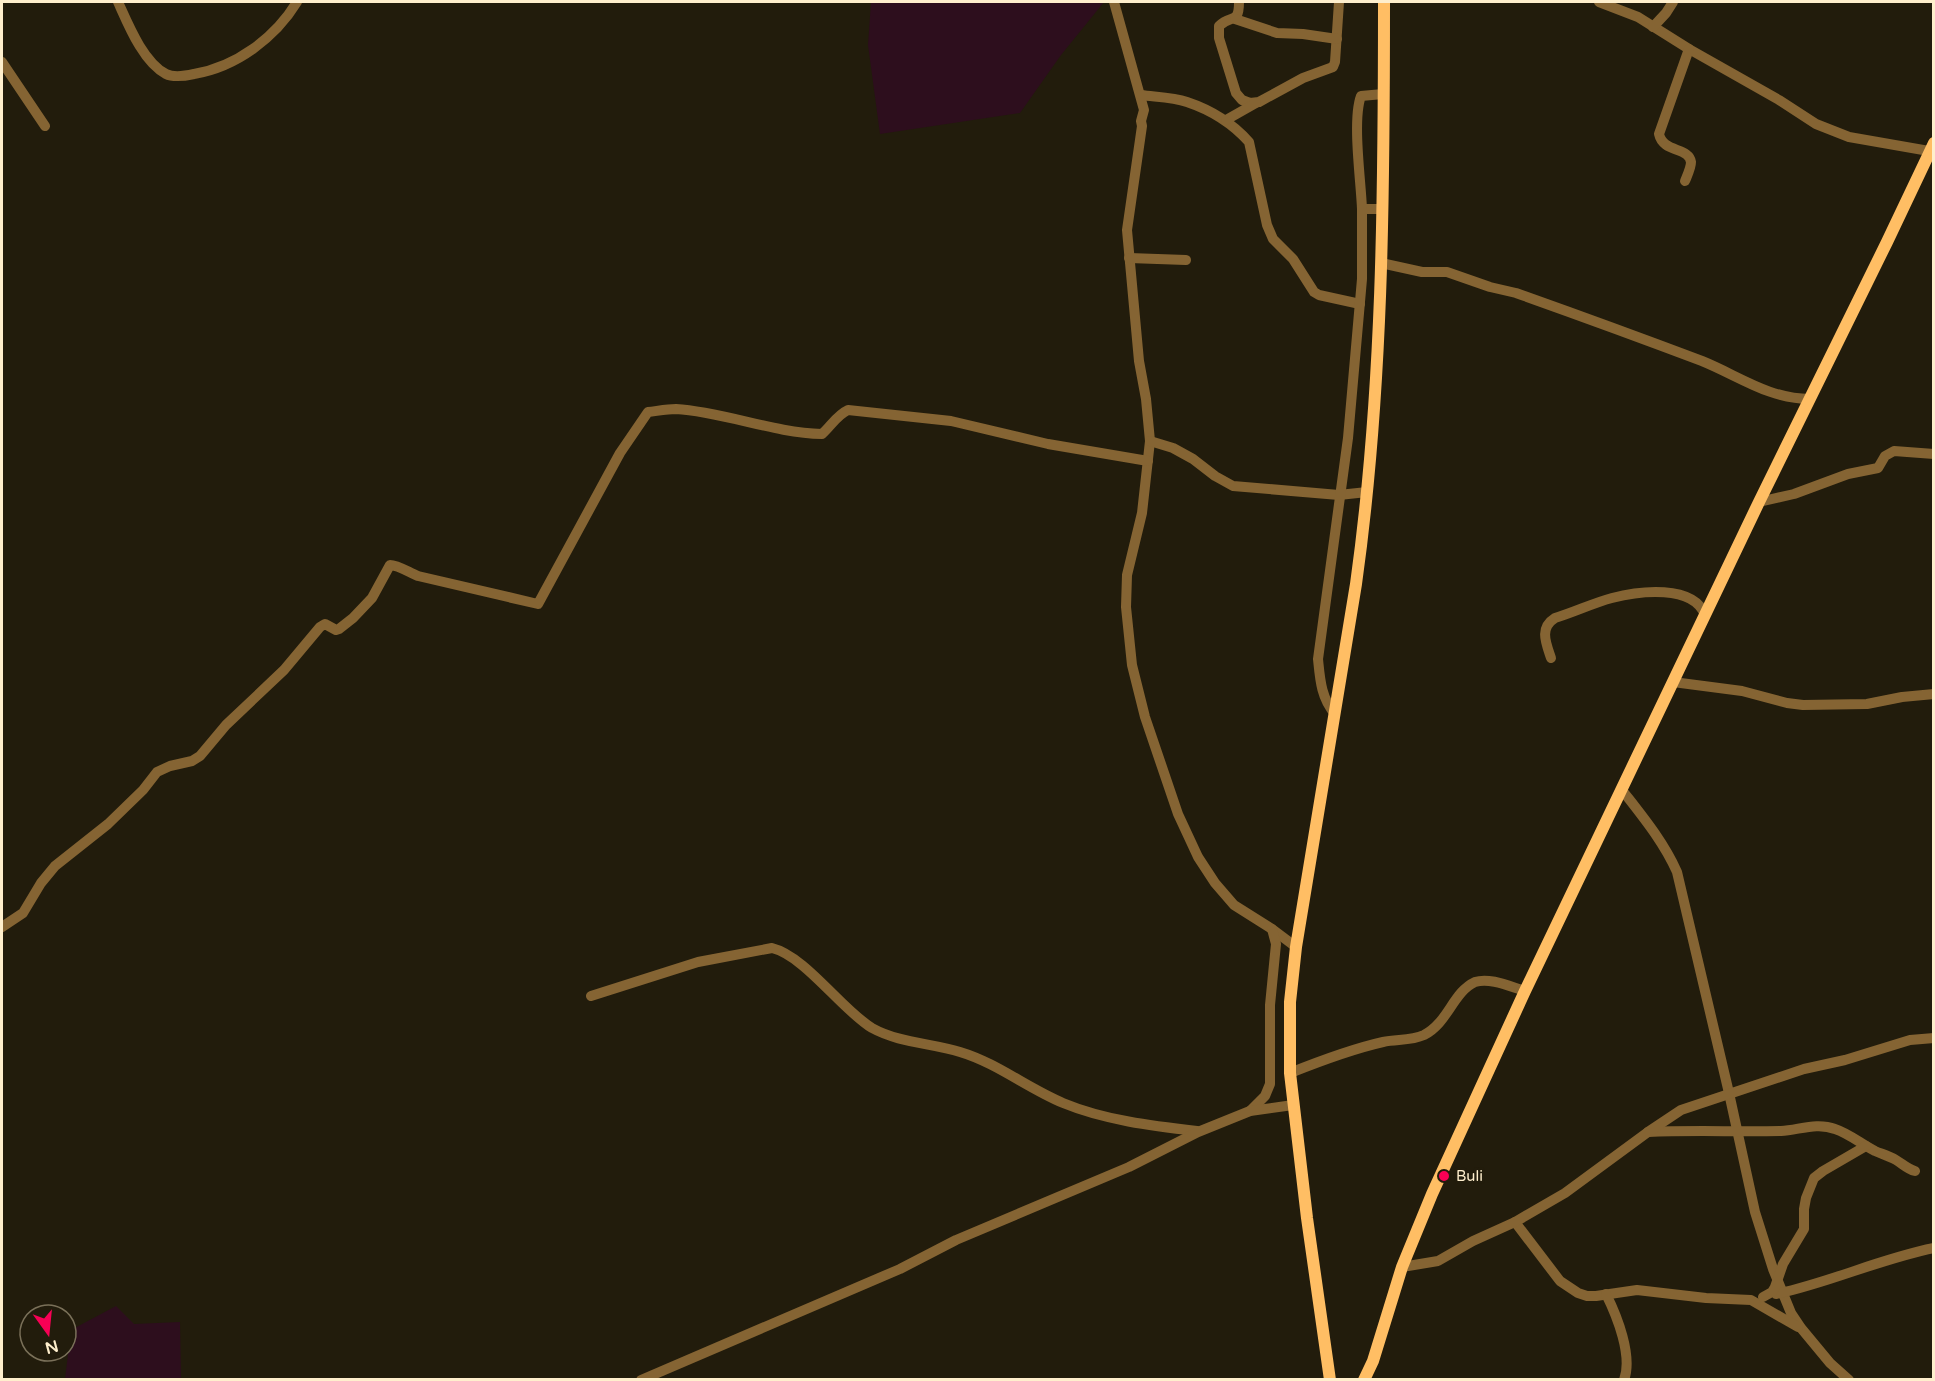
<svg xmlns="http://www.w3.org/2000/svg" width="1935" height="1381" viewBox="0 0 1935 1381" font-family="'Varela Round',sans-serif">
<rect width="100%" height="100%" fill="#221c0c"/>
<g fill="#2d0e1d">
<polygon points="871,2 1104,2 1061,55 1020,113 880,134 868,45"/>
<polygon points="116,1306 134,1324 180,1322 181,1379 65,1379 71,1330"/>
</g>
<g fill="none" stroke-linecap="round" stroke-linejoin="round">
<g stroke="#856433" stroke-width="10">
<path d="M118 2C128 24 143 62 166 74 174 78 185 76 194 74 236 67 275 38 297 2"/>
<polyline points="1114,2 1144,110 1141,121 1142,126 1127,230 1139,361 1146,399 1150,441 1142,513 1127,575 1126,607 1132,665 1145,717 1178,814 1198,857 1215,883 1234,905 1272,929 1296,947"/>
<path d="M1239 2C1239 25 1231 14 1219 26V38L1236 93 1242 100 1250 103 1259 102 1303 78 1333 67 1335 62 1339 2"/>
<polyline points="1599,2 1638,17 1689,49 1779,100 1816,124 1849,137 1929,151"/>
<polyline points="1235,19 1277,33 1303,34 1337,39"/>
<polyline points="1653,27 1666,13 1673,2"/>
<polyline points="2,62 45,126"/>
<path d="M1141 95C1156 97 1173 97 1187 102 1211 110 1233 124 1249 142L1267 225 1273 239 1293 259 1314 292 1319 295 1360 304"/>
<polyline points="1226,120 1256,103"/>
<path d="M1685 181C1687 176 1691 168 1691 162 1689 147 1663 153 1659 134L1689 49"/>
<path d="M1382 209H1362C1361 181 1352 120 1361 96L1383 94"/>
<polyline points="1129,258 1186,260"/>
<path d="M1381 263 1422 272H1447L1490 287 1516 293C1578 315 1641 338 1702 361 1739 376 1769 399 1810 399"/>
<polyline points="1150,441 1173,448 1193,459 1215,476 1233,486 1339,495 1367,492"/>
<polyline points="1759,502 1794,494 1848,474 1878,468 1885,456 1894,451 1934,454"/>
<path d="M1551 658C1546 643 1539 628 1555 618 1575 612 1593 603 1612 598 1639 591 1693 584 1705 615"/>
<polyline points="1673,682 1742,691 1787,703 1803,705 1867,704 1902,697 1934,694"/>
<path d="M1335 714C1321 698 1320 679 1318 659L1348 438 1362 279V209"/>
<path d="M1622 790C1643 817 1663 841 1677 872L1729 1093 1755 1212 1773 1269 1791 1313 1801 1328 1830 1363 1849 1380"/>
<path d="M2 927 23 913 41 883 55 866 108 824 143 790 157 772 170 766 192 761 200 756 226 725 284 670 320 627 325 624 336 630 339 629 353 618 372 598 390 565C398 565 410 573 418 576L538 604 620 453 648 412C657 411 667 409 676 409 725 412 773 433 822 434 831 426 837 415 848 410L951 421 1048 444 1148 461"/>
<path d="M591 996 698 962 772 948C805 956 842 1010 872 1028 899 1043 932 1043 960 1052 997 1063 1027 1088 1063 1103 1104 1120 1152 1126 1197 1131"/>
<path d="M1290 1073C1320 1061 1352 1049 1383 1042 1397 1039 1411 1041 1424 1035 1448 1023 1453 992 1475 982 1490 977 1511 987 1525 991"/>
<polyline points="1250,1111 1265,1096 1270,1084 1270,1005 1276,944 1272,929"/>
<path d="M1648 1132C1693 1130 1737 1132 1781 1131 1799 1130 1817 1122 1835 1129 1850 1134 1861 1144 1875 1151 1882 1154 1889 1156 1896 1160 1903 1164 1907 1169 1915 1171"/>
<polyline points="1515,1222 1560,1281 1578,1293 1587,1296 1596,1296 1637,1290 1706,1298 1751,1300 1798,1327"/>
<polyline points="1402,1267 1438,1261 1473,1241 1515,1222 1565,1193 1648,1132 1681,1110 1804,1069 1845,1060 1910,1040 1934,1038"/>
<path d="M1606 1294C1617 1316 1633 1356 1624 1380"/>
<path d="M1776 1294C1829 1283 1879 1259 1934 1248"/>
<polyline points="1763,1297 1772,1292 1775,1287 1783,1264 1804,1229 1804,1209 1806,1198 1814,1178 1823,1171 1866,1146"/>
<polyline points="641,1380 900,1269 956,1240 1129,1167 1198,1132 1250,1111 1293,1105"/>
</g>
<g stroke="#ffbe64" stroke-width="12">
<path d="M1330 1380 1307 1218 1290 1073V1002L1296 947 1356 584C1383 391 1384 196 1384 2"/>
<polyline points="1364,1380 1373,1361 1402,1267 1432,1194 1525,991 1759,502 1887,242 1934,143"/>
</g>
</g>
<circle fill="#f80055" stroke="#221c0c" stroke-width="2" cx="1444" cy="1176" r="6"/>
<g text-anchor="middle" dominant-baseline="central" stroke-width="6" stroke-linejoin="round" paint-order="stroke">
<g font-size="15" fill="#ffefcd" stroke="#221c0c" text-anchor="start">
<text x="1456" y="1176">Buli</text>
</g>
</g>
<rect width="1935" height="1381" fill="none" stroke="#ffefcd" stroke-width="6"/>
<g transform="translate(48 1333) rotate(165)"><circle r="28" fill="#221c0c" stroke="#7a7059" stroke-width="1.5"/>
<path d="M0-4.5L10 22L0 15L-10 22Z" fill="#f80055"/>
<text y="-9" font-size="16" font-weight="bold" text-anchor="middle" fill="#ffefcd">N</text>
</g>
</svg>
